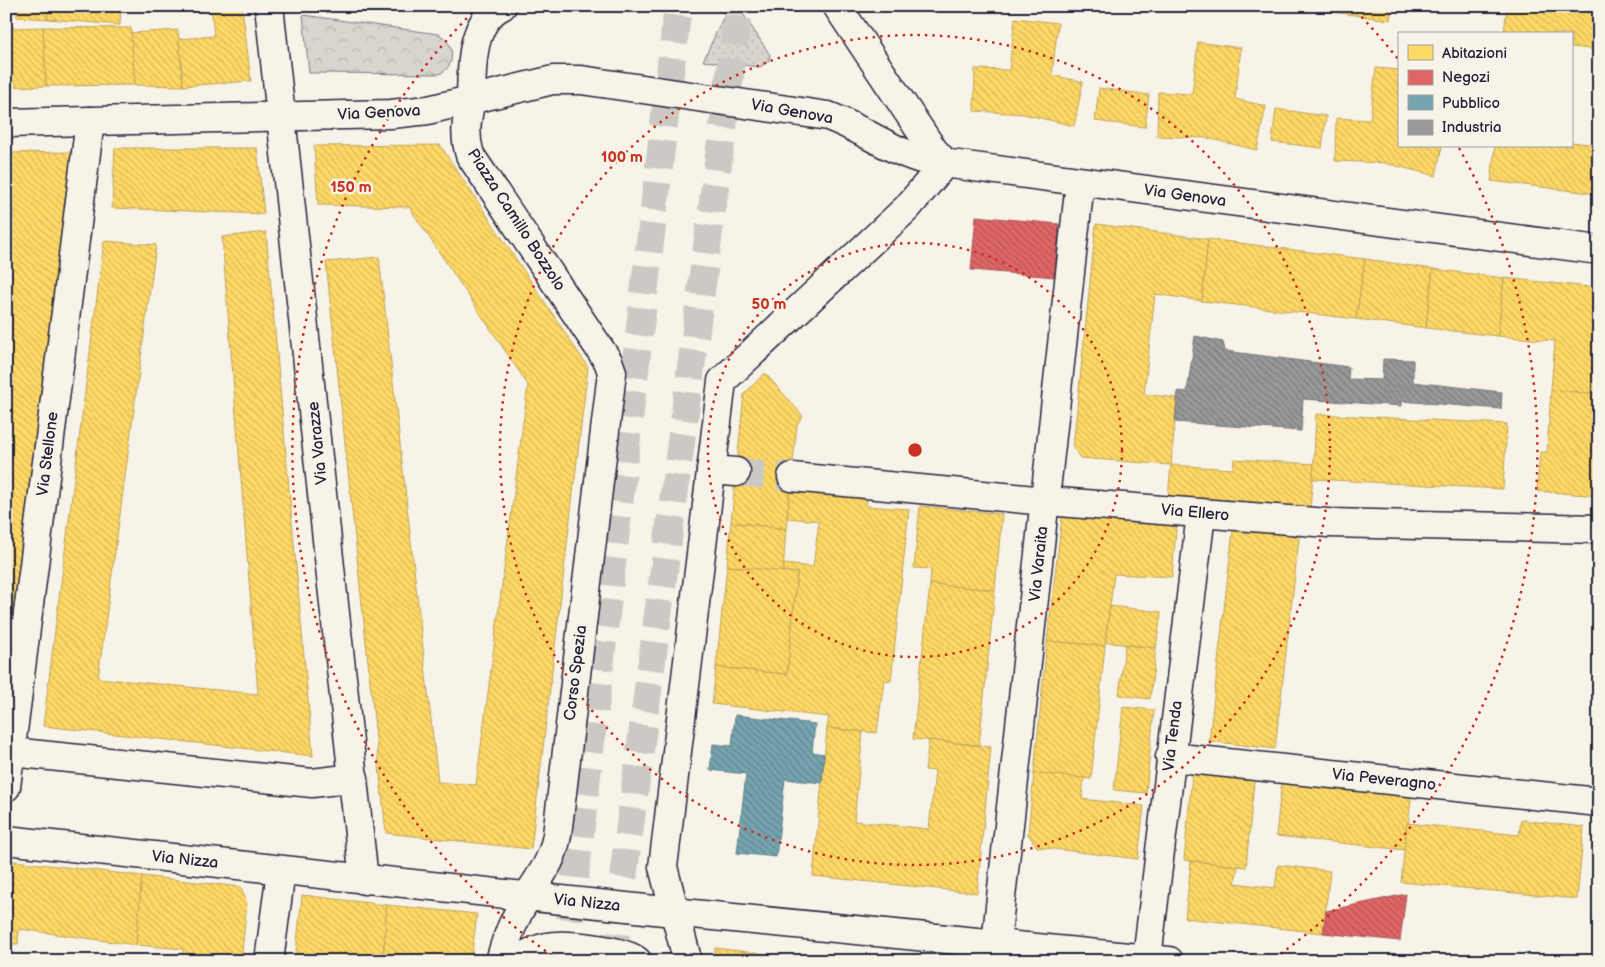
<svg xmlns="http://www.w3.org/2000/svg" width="1605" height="967" viewBox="0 0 1605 967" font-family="'Balsamiq Sans',sans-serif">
<defs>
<pattern id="grass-dots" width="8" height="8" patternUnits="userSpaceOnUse" patternTransform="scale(1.25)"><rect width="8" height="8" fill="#d8d5cf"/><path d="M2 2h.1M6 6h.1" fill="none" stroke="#b9b7b3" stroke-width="1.8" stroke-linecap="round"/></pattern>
<pattern id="park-crowns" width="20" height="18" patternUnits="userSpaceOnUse" patternTransform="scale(1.25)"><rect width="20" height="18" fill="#d8d5cf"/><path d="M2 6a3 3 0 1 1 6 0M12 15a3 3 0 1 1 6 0" fill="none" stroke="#b9b7b3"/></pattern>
<pattern id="homes-back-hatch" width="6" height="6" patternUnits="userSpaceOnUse" patternTransform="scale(1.25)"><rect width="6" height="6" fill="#ffd966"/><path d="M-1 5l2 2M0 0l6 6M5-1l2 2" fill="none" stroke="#daba59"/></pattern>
<pattern id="shops-back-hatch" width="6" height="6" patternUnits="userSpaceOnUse" patternTransform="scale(1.25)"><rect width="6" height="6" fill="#e06666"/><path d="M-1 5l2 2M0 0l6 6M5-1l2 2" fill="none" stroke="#b55455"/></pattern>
<pattern id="public-back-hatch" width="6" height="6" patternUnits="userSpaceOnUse" patternTransform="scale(1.25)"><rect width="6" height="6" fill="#76a5af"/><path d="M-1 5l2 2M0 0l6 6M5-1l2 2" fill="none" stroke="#608690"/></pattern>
<pattern id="industry-back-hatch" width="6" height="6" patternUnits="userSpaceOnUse" patternTransform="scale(1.25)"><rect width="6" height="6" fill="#999"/><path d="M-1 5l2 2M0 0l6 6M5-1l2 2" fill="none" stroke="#7c7c7e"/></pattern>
</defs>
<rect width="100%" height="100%" fill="#f7f3e8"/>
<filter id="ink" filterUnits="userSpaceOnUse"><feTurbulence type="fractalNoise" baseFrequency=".02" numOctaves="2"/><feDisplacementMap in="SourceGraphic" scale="10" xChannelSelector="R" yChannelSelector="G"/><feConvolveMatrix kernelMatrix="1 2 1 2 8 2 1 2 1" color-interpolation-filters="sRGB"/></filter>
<g filter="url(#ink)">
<polygon fill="url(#grass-dots)" stroke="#7d7c85" points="713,6 738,6 770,55 769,61 760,67 703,61 725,14"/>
<path fill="url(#park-crowns)" stroke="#7d7c85" d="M303 15 438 34C455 41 457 67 439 74L309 73Z"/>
<g fill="url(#homes-back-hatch)" stroke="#bda259">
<polygon points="16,6 47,6 48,19 17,17"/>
<polygon points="47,6 121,6 120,25 48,19"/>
<polygon points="211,6 242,6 251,81 183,86 179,39 214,36"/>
<polygon points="1289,6 1392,6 1390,20"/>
<polygon points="1507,6 1599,6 1599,50 1571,47 1571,34 1504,34"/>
<polygon points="1015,18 1058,23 1052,75 1083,82 1074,126 1024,114 974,111 975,69 1009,70"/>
<polygon points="43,27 131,28 135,85 46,86"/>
<polygon points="43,27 46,86 6,87 6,28"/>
<polygon points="178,30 183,86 135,85 131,33"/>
<polygon points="1198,42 1241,48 1235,99 1266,106 1257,150 1207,138 1157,136 1158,92 1192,94"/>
<polygon points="1376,68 1399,70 1399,146 1442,146 1436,176 1385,163 1335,161 1336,118 1370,120"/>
<polygon points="1099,88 1149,95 1145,127 1095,121"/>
<polygon points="1276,109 1326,116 1322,148 1272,142"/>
<polygon points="1571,142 1599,145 1599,194 1491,181 1495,146 1571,146"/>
<polygon points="440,145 588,367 531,849 386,833 326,262 379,257 438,782 476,785 528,385 409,207 318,205 314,146"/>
<polygon points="115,148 257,148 264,214 112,208"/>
<polygon points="75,152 12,619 6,619 6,271 14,208 6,208 6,153"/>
<polygon points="1096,224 1208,239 1202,301 1155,294 1144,394 1177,398 1171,465 1080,458 1073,447"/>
<polygon points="266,232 313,756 43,726 104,241 156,245 98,678 258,694 222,237"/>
<polygon points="1208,239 1365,259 1356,319 1202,301"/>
<polygon points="1365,259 1433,269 1426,328 1356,319"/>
<polygon points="1433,269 1504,278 1498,336 1426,328"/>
<polygon points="1504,278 1599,288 1599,394 1551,390 1555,341 1498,336"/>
<polygon points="765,373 803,416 797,424 786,529 731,522 744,394"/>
<polygon points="1551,390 1599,394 1599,496 1537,491 1540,452 1547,452"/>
<polygon points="1316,414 1507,424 1503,489 1313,479"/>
<polygon points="1234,459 1314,464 1310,509 1168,497 1171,465 1233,469"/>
<polygon points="791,483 868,492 866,506 909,509 891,681 884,680 877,733 827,728 829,717 712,704 716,667 787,674 797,573 783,572 784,564 813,567 819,521 787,518"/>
<polygon points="920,506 1002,514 995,590 930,584 931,569 914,568"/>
<polygon points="1063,509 1177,518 1172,577 1114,574 1105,646 1047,641"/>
<polygon points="731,522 786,529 783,572 727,566"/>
<polygon points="1234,522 1300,530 1275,749 1209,741"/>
<polygon points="727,566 797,573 787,674 716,667"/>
<polygon points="930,584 995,590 979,745 913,739"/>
<polygon points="1110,606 1161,612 1156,648 1105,642"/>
<polygon points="1047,641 1105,646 1091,779 1034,773"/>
<polygon points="1125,645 1156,648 1150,699 1119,695"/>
<polygon points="1123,707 1154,710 1146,793 1114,790"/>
<polygon points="827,728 863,732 854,821 929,829 935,771 925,770 929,740 991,747 977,893 813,876"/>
<polygon points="1193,765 1255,771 1246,867 1184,860"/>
<polygon points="1034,773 1084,778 1082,799 1144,806 1138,859 1037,847 1028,834"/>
<polygon points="1282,778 1412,791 1405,850 1276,836"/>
<polygon points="1521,820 1584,827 1577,899 1401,882 1407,823 1519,835"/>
<polygon points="6,860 142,876 136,945 19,929 18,944 6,944"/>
<polygon points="1191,861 1238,866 1235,883 1275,888 1278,865 1330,871 1323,933 1185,918"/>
<polygon points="142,876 241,887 247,903 241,961 181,961 183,949 136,945"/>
<polygon points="302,895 387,905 383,961 295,961"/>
<polygon points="387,905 477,914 471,961 383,961"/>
<polygon points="715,948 822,961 714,961"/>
</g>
<g fill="url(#shops-back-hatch)" stroke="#a75259">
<polygon points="976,216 1059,224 1055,277 971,270"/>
<polygon points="1406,894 1400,941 1323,933 1326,911"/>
</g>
<polygon fill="url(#public-back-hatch)" stroke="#5d7e8c" points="735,715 815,724 812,752 824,754 822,783 785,779 776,857 737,853 746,774 710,770 713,744 732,746"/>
<polygon fill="url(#industry-back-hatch)" stroke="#75757d" points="1195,336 1223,342 1225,351 1349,367 1348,379 1382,380 1383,359 1413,360 1413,382 1502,392 1501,409 1401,401 1401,406 1303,399 1301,431 1175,422 1178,391 1187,392"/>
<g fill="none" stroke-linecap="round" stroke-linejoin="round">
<polyline stroke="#ccc9c5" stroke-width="28" stroke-dasharray="28 14" stroke-linecap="butt" points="736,472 792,477"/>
<g stroke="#ccc9c5" stroke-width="28" stroke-dasharray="28 14" stroke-linecap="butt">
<polyline points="565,961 678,6"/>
<polyline points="612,961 739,6"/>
</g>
<defs>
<g id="street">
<polyline points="269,6 364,880"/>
<path d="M471 101C466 121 464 136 470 155L608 361 612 372 557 835C552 863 541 874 527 897 515 917 506 938 500 961"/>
<polyline points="711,470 736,472"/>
<polyline points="792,477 1046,501 1328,523 1599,529"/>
<polyline points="11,752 312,783 354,778"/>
<polyline points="1170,757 1599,802"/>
<polyline points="6,787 90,121"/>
<polyline points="1147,958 1201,514"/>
<polyline points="269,961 281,871"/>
<path d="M516 961C524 955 537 949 547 947 564 943 625 950 637 961"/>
<polyline points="685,961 686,955 663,867 722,381 907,208 945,163"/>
<polyline points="994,961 1080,182"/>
</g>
<g id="secondary">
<polyline points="837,6 934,151 945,163"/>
<path d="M471 101C472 71 469 22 502 6"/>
<path d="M6 123 391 114 428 110 553 80H581L828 116C863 129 892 152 928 161L1599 250"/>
<polyline points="6,840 673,912 1169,961"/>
</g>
</defs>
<use href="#street" stroke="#22223b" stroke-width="31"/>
<use href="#secondary" stroke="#22223b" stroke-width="31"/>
<use href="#street" stroke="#f7f3e8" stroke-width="28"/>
<use href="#secondary" stroke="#f7f3e8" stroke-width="28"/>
</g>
</g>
<g fill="none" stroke="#c8321e" stroke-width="2.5" stroke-dasharray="2.5 5">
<circle cx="915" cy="450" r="207"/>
<circle cx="915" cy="450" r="415"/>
<path d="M558 960A622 622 0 0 1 479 6M1351 6A622 622 0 0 1 1398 59M1459 148A622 622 0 0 1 1272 960"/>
</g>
<g text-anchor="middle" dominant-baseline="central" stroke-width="5" stroke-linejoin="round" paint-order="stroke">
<g font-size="16" fill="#22223b" stroke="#f7f3e8">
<text transform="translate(792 112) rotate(10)">Via Genova</text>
<text transform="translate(379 113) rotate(-3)">Via Genova</text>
<text transform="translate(1185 196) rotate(8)">Via Genova</text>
<text transform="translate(516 220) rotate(57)">Piazza Camillo Bozzolo</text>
<text transform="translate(318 443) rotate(-96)">Via Varazze</text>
<text transform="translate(48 454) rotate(-83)">Via Stellone</text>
<text transform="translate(1195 513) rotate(5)">Via Ellero</text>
<text transform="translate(1039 564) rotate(-84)">Via Varaita</text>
<text transform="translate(576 673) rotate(-83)">Corso Spezia</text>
<text transform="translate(1173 736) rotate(-83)">Via Tenda</text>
<text transform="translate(1384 780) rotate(6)">Via Peveragno</text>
<text transform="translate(185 860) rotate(6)">Via Nizza</text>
<text transform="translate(587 903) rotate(6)">Via Nizza</text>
</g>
</g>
<circle cx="915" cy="450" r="8" fill="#c8321e" stroke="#f7f3e8" stroke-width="2.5"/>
<g font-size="15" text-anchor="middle" font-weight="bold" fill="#c8321e" stroke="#f7f3e8" stroke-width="5" stroke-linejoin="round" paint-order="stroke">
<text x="622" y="162">100 m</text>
<text x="351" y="192">150 m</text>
<text x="769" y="309">50 m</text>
</g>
<rect width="1605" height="967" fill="none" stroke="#f7f3e8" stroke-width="25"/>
<rect x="12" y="12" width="1580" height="942" fill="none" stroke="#22223b" stroke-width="2" filter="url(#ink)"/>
<rect x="1398" y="32" width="175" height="115" fill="#f7f3e8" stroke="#a29fa3"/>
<rect x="1408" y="45" width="25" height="15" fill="#ffd966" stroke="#a29fa3"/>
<text x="1442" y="58" font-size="15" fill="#22223b">Abitazioni</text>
<rect x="1408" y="70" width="25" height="15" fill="#e06666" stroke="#a29fa3"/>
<text x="1442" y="82" font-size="15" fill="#22223b">Negozi</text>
<rect x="1408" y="95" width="25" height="15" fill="#76a5af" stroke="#a29fa3"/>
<text x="1442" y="108" font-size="15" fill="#22223b">Pubblico</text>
<rect x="1408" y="120" width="25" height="15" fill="#999999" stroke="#a29fa3"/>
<text x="1442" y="132" font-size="15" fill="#22223b">Industria</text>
</svg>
